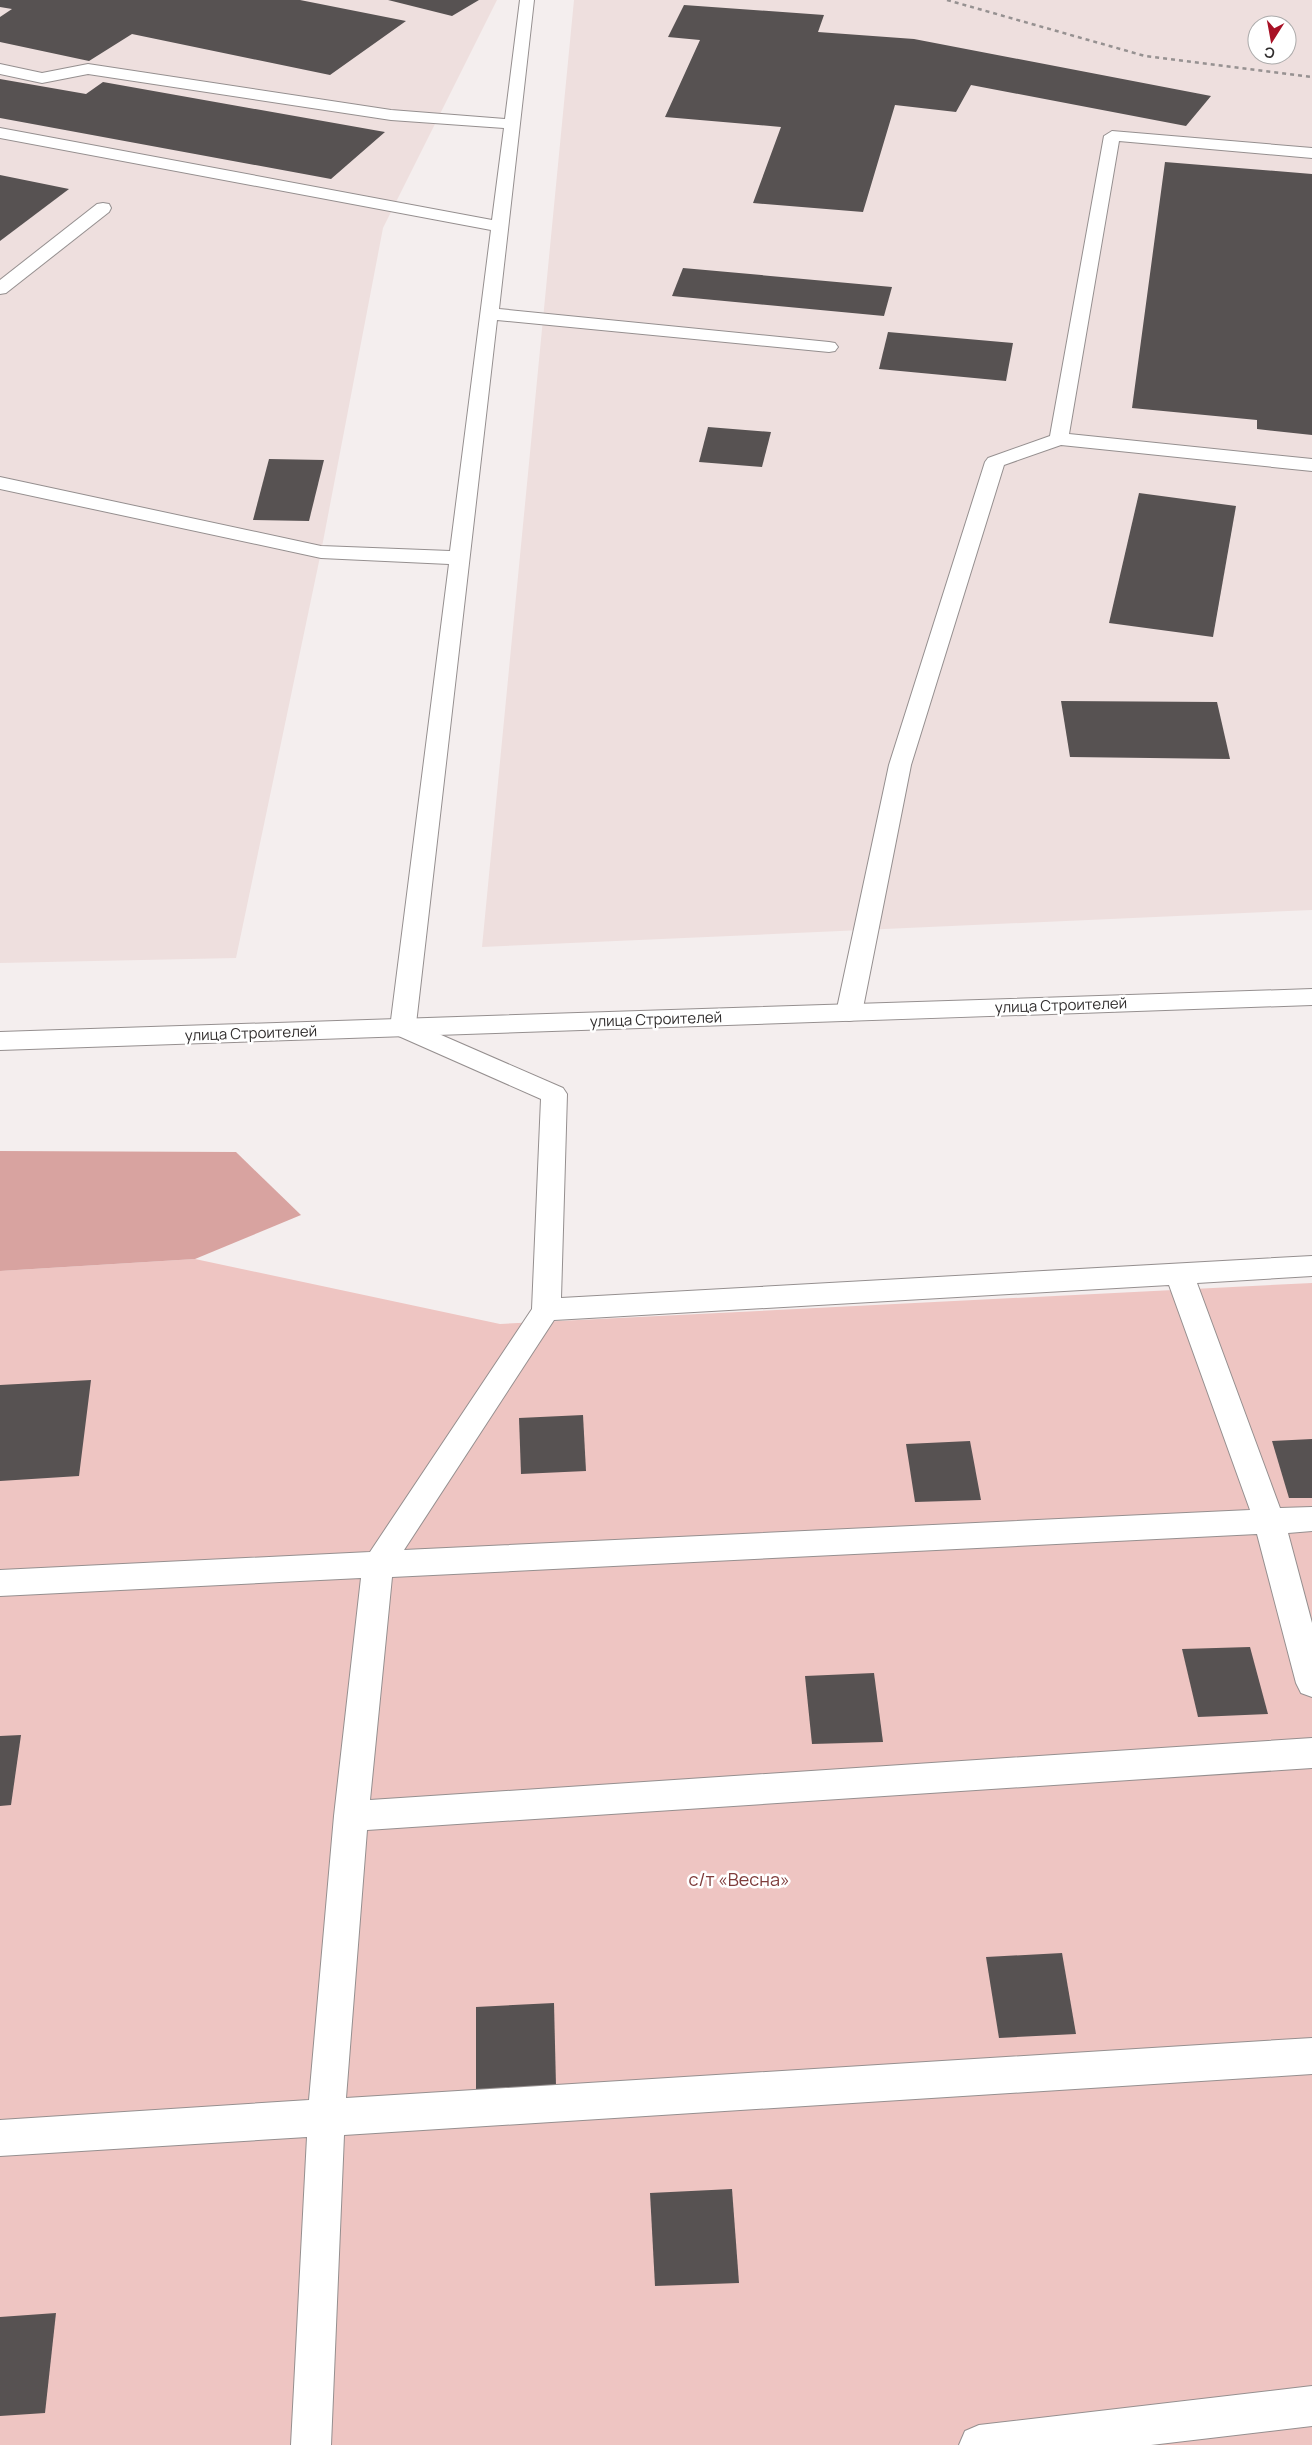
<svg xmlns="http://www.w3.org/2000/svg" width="1312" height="2445" viewBox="0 0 1312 2445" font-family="Manrope,sans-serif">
<rect width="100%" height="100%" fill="#f4eeee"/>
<g fill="#eedfde" fill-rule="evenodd">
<polygon points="0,0 497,0 383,228 321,552 236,958 0,963"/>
<path d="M574 0H1312V910L482 947ZM1257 25H1287V55H1257Z"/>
</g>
<polygon fill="#eec5c2" points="195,1259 500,1324 1312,1283 1312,2445 0,2445 0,1271"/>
<polygon fill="#d8a3a0" points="0,1151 236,1152 301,1215 195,1259 0,1271"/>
<g fill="#575252">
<polygon points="0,0 300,0 406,21 330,75 132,34 89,61 0,42 0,17 12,9 0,7"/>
<polygon points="388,0 479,0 452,16"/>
<polygon points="684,5 824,15 818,32 914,39 1211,96 1186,126 971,85 956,112 895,105 863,212 753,203 781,127 665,117 700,40 668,37"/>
<polygon points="0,79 86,94 103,82 385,132 331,179 0,118"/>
<polygon points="1165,162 1312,174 1312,435 1257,429 1257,420 1132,408"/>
<polygon points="0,175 69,189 0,241"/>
<polygon points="683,268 892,287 884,316 672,296"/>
<polygon points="888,332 1013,343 1006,381 879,369"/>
<polygon points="708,427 771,432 762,467 699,462"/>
<polygon points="269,459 324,460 309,521 253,520"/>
<polygon points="1139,493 1236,506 1213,637 1109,623"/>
<polygon points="1061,701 1217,702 1230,759 1070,757"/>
<polygon points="91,1380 79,1476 0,1481 0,1385"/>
<polygon points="583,1415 586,1471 521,1474 519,1418"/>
<polygon points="1312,1439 1312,1498 1289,1498 1272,1441"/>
<polygon points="970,1441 981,1500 915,1502 906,1444"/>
<polygon points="1250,1647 1268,1714 1198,1717 1182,1649"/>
<polygon points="874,1673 883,1742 812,1744 805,1676"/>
<polygon points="21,1735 11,1805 0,1806 0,1736"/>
<polygon points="1062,1953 1076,2034 999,2038 986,1957"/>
<polygon points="554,2003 556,2086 476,2090 476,2007"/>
<polygon points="732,2189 739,2283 655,2286 650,2193"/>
<polygon points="56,2313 45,2413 0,2416 0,2317"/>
</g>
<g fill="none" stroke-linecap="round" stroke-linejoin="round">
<defs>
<g id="minor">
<path d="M520 0H534L499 309 829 342 835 343 838 347 835 351 829 352 497 320 416 1024 563 1088 567 1094 561 1298 1312 1256V1276L1197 1283 1280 1508 1312 1507V1531L1288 1533 1312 1623V1697L1301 1693 1296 1683 1257 1534 392 1577 370 1800 1312 1738V1768L367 1830 346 2098 1312 2038V2074L344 2135 331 2445H291L307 2137 0 2156V2120L309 2100 334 1816 361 1578 0 1596V1570L370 1552 532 1309 541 1099 394 1034 390 1028 449 564 321 558 0 489V477L321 546 450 551 491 230 0 138V128L492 220 504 128 391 120 88 74 42 83 0 74V64L42 73 88 64 391 110 505 119ZM1169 1285 1250 1510 404 1550 554 1320Z"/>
<polygon points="1112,131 1312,148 1312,158 1119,141 1069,434 1312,459 1312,471 1061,445 1004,465 911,765 862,1013 858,1019 849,1021 840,1019 836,1013 889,765 985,462 988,458 1050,436 1104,136"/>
<polygon points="103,203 109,204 111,208 109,212 6,293 0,294 0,280 97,204"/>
<polygon points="1312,2386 1312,2426 1151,2445 959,2445 965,2431 979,2425"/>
</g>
<polygon id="major" points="1312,989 1312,1005 0,1050 0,1032"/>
</defs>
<use href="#minor" stroke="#958f8f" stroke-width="2"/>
<use href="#major" stroke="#958f8f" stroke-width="2"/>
<use href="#minor" fill="#fff" fill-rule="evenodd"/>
<use href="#major" fill="#fff" fill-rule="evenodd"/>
<polyline stroke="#969191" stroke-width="2.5" stroke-dasharray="4 4" stroke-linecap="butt" points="947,0 1145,56 1312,77"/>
</g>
<g text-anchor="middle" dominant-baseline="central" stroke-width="5" stroke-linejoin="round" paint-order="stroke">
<g font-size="15" fill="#302d2d" stroke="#fff">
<text transform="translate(1061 1005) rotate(-2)">улица Строителей</text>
<text transform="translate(656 1019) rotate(-2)">улица Строителей</text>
<text transform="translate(251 1033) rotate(-2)">улица Строителей</text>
</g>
<g font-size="18" fill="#7f3c3b" stroke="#fff">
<text x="739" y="1879">с/т «Весна»</text>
</g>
</g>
<g transform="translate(1272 40) rotate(191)"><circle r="24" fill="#ffffff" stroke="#acabab"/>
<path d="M0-4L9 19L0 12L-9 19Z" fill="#a81125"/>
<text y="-8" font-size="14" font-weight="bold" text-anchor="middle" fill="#302d2d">С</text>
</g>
</svg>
